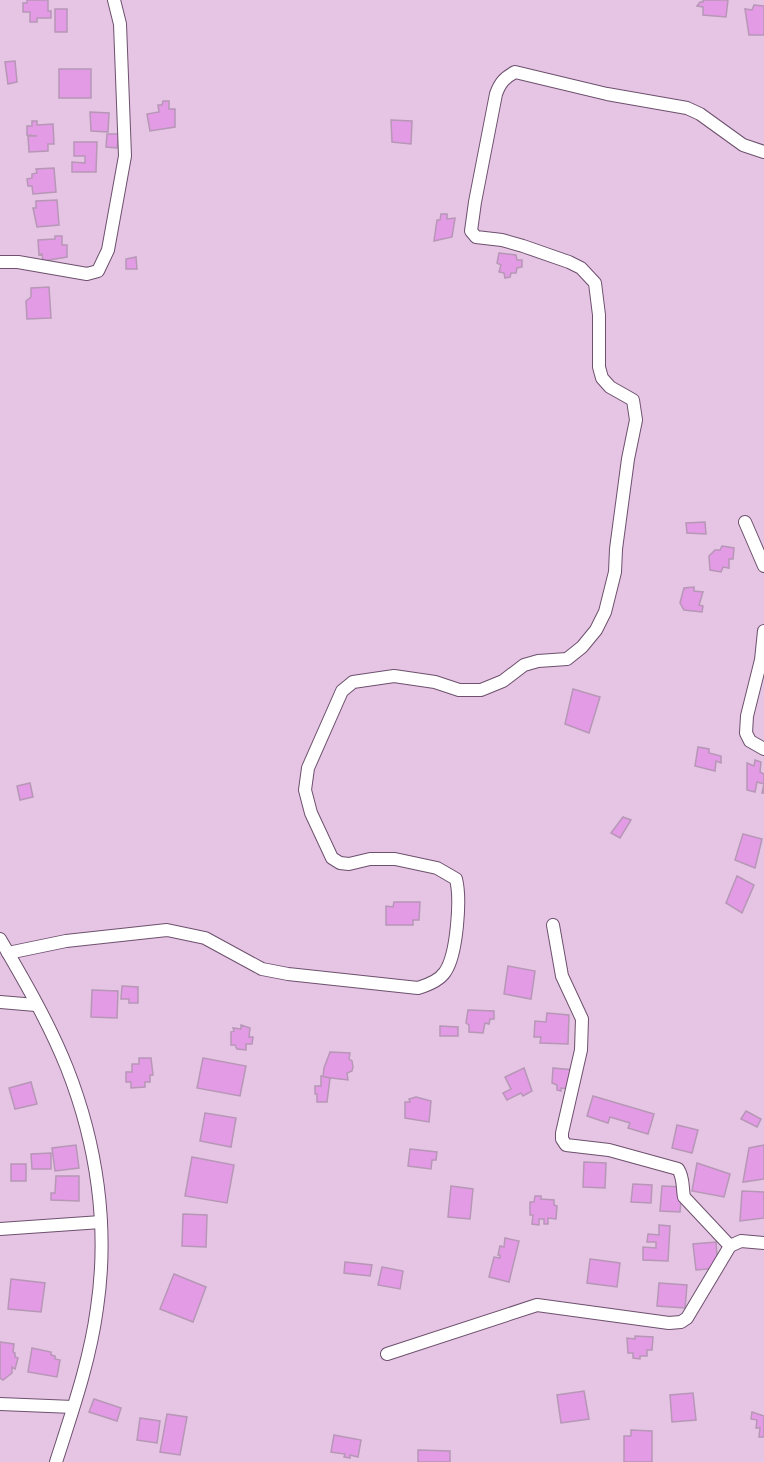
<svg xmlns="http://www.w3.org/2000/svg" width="764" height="1462" viewBox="0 0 764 1462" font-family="Ubuntu,sans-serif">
<rect width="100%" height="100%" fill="#e5c4e4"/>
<g fill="#e49be5" stroke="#b697b6" stroke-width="1.5">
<polygon points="27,0 48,0 48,11 51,11 51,18 37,18 37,22 30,22 30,12 23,12 23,3 27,3"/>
<polygon points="703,0 728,0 726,17 703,15 703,7 697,6 700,2 703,2"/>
<polygon points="754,5 764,6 764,35 749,35 745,9 752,10"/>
<rect x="55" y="9" width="12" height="23"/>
<polygon points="15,61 17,82 8,84 5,62"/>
<rect x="59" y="69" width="32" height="29"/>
<polygon points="163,101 169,101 169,109 175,109 175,127 150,131 147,114 159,112 158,105 162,105"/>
<polygon points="90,112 109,113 108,132 91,131"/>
<polygon points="391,120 412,121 411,144 392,142"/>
<polygon points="32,121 37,121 37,125 53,124 54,144 48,144 48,151 29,152 28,136 37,136 27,135 27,126 32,126"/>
<polygon points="107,134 119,134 117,148 106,147"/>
<polygon points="74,142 97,142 96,172 72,172 72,162 85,163 85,156 74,156"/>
<polygon points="54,168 56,192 33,194 32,186 28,186 27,179 32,178 32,174 37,173 36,169"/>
<polygon points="57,200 59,225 37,227 33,208 36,208 36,201"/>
<polygon points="441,214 447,214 447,219 455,218 452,237 434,241 437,220 440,220"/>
<polygon points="55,236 62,236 62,245 67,245 67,257 43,261 42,254 39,255 38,240 55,239"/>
<polygon points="499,253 516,255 517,260 522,260 522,267 517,268 516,273 511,273 510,277 505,278 504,273 499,272 501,265 497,263"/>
<polygon points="136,257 137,269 126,269 126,259"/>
<polygon points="49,287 51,318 27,319 26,301 31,297 31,288"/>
<polygon points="705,522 706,534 687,533 686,523"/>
<polygon points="722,546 734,548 733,559 729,559 729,568 723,567 721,572 710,570 709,556 715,550 720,550"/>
<polygon points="694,587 694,591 703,592 699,605 703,606 702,612 684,610 680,603 684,588"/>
<polygon points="573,689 600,697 589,733 565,724"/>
<polygon points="698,747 709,749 709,753 721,756 721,763 716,761 715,771 695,766"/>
<polygon points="755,760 761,762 760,772 764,774 764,793 762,793 764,784 757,782 755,792 747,790 747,763 754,766"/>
<polygon points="30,783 33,797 20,800 17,786"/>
<polygon points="623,817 631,820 620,838 611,833"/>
<polygon points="743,834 762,839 755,868 735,860"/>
<polygon points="737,876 754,885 742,913 726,903"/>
<polygon points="394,902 420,902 419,920 413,920 413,925 386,925 386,906 393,907"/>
<polygon points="508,966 535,971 531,999 504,994"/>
<polygon points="122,986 138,987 138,1003 129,1003 129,999 121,999"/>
<polygon points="92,990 118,991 117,1018 91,1017"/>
<polygon points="468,1010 494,1011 494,1019 490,1019 489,1024 485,1023 483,1033 469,1032 469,1025 466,1023"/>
<polygon points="547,1013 569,1015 568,1044 540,1043 541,1037 534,1037 535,1021 546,1022"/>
<polygon points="241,1025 250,1028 249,1037 253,1037 252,1044 246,1044 246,1050 237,1049 235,1045 231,1045 231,1032 234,1031 233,1028 241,1029"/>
<polygon points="440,1026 458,1027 458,1036 440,1036"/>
<polygon points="330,1052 350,1053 349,1059 352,1061 353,1067 352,1071 347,1073 348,1080 323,1077 324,1068"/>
<polygon points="139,1058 151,1058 153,1075 150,1075 150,1082 145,1082 145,1087 131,1088 131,1082 126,1082 126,1072 132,1072 132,1064 139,1064"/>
<polygon points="203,1058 246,1066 240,1096 197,1088"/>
<polygon points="524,1068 532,1091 523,1096 521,1093 507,1100 503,1093 511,1089 505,1077"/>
<polygon points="553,1068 575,1070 569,1089 561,1088 561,1091 557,1090 557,1085 552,1083"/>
<polygon points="321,1076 330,1078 327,1102 317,1102 317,1094 315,1094 315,1086 321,1086"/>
<polygon points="31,1082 37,1104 15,1109 9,1088"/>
<polygon points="593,1096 654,1114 648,1134 628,1128 630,1123 610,1117 608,1123 587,1116"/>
<polygon points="416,1097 431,1101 429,1122 405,1118 405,1102 410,1102 409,1099"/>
<polygon points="746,1111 761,1119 757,1127 741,1119"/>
<polygon points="205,1113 236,1118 231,1147 200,1141"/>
<polygon points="677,1125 698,1130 692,1153 672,1148"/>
<polygon points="76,1145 79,1168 55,1171 52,1148"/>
<polygon points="764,1145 764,1179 743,1182 749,1148"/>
<polygon points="410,1149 437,1152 436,1160 432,1160 431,1169 408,1166"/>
<polygon points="51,1153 51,1169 32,1169 31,1154"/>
<polygon points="192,1157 234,1165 227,1203 185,1196"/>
<polygon points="584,1162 606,1163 605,1188 583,1187"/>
<polygon points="697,1163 730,1174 724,1197 692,1191"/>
<rect x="11" y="1164" width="15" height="17"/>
<polygon points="56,1176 79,1176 79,1201 51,1200 51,1193 55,1193"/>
<polygon points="633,1184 652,1185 651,1203 631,1202"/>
<polygon points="451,1186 473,1189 470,1219 448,1217"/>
<polygon points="662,1186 682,1187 680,1212 660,1211"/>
<polygon points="742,1191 764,1192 764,1218 740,1221"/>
<polygon points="535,1196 541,1196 541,1199 554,1200 554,1205 557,1206 556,1219 548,1218 548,1224 544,1224 544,1219 539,1219 539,1225 532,1224 533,1215 530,1215 530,1202 534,1202"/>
<polygon points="183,1214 207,1215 206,1247 182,1246"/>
<polygon points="659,1225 670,1226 668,1261 643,1260 643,1247 656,1248 656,1242 647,1242 648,1234 659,1235"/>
<polygon points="505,1238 519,1241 509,1282 489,1277 494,1257 500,1258 500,1255 498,1255 500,1246 504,1247"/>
<polygon points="716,1242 718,1268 696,1270 693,1244"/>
<polygon points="590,1259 620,1263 617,1287 587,1283"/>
<polygon points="345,1262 372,1265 370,1276 344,1273"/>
<polygon points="382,1267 403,1271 400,1289 378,1285"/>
<polygon points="174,1274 206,1287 193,1322 160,1309"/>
<polygon points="11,1279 45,1283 41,1312 8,1309"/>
<polygon points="659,1283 687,1285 685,1308 657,1306"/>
<polygon points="635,1336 653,1337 652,1350 647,1350 647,1356 640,1356 640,1359 633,1358 633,1353 628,1353 627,1338 635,1339"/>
<polygon points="0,1342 14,1344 13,1352 15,1353 15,1357 18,1358 15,1369 12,1367 12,1373 3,1380 0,1378"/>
<polygon points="32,1348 51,1352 51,1355 55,1356 55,1359 60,1360 57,1377 28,1372"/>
<polygon points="584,1391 589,1419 561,1423 557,1395"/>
<polygon points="693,1393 696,1420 672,1422 670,1395"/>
<polygon points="94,1399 121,1408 117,1421 89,1412"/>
<polygon points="752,1412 764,1416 764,1437 759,1437 760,1428 756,1428 757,1420 751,1419"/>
<polygon points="167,1414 187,1417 180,1455 160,1452"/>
<polygon points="140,1418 160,1421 157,1443 137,1440"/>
<polygon points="631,1430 652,1431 652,1462 624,1462 624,1436 631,1436"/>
<polygon points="334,1435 361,1440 358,1457 350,1455 350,1458 344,1457 345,1454 331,1452"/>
<polygon points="418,1450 450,1451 450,1462 418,1462"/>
</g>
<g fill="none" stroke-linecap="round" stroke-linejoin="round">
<defs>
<g id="minor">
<polyline points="0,262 18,262 87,274 98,271 108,250 125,156 120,24 114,0"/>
<polyline points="745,522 764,566"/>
<polyline points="764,631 761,660 747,716 746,733 750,741 764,749"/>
<path d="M553 925 562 976 582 1019 581 1050 562 1133V1139L566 1145 609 1150 678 1169C684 1178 682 1187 684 1197L730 1246"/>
<path d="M0 939C24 980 49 1023 67 1068 97 1144 109 1227 97 1308 90 1361 72 1412 56 1462"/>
<path d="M8 953 66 941 167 930 205 938 262 969 288 974 418 988C428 985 439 981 445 972 457 955 461 899 456 879L437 868 395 859H370L349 864 340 863 332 858 311 813 305 790 308 768 342 691 353 682 394 676 435 682 459 690H481L503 681 524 665 538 661 567 659 582 647 596 630 605 612 615 572 616 549 628 459 636 420 633 400 610 387 602 378 599 367V315L595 283 581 268 569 262 523 246 502 240 476 237 471 231 475 202 496 94C500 83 504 78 515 72L607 94 687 108 700 114 743 145 764 152"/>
<polyline points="0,1002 36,1005"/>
<polyline points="0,1229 101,1222"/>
<polyline points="387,1354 537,1305 669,1323 681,1322 687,1318 730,1246 741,1241 764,1243"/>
<polyline points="0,1404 73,1407"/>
</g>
</defs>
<use href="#minor" stroke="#6d516d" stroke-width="14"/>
<use href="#minor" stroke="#fff" stroke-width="12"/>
</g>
</svg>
